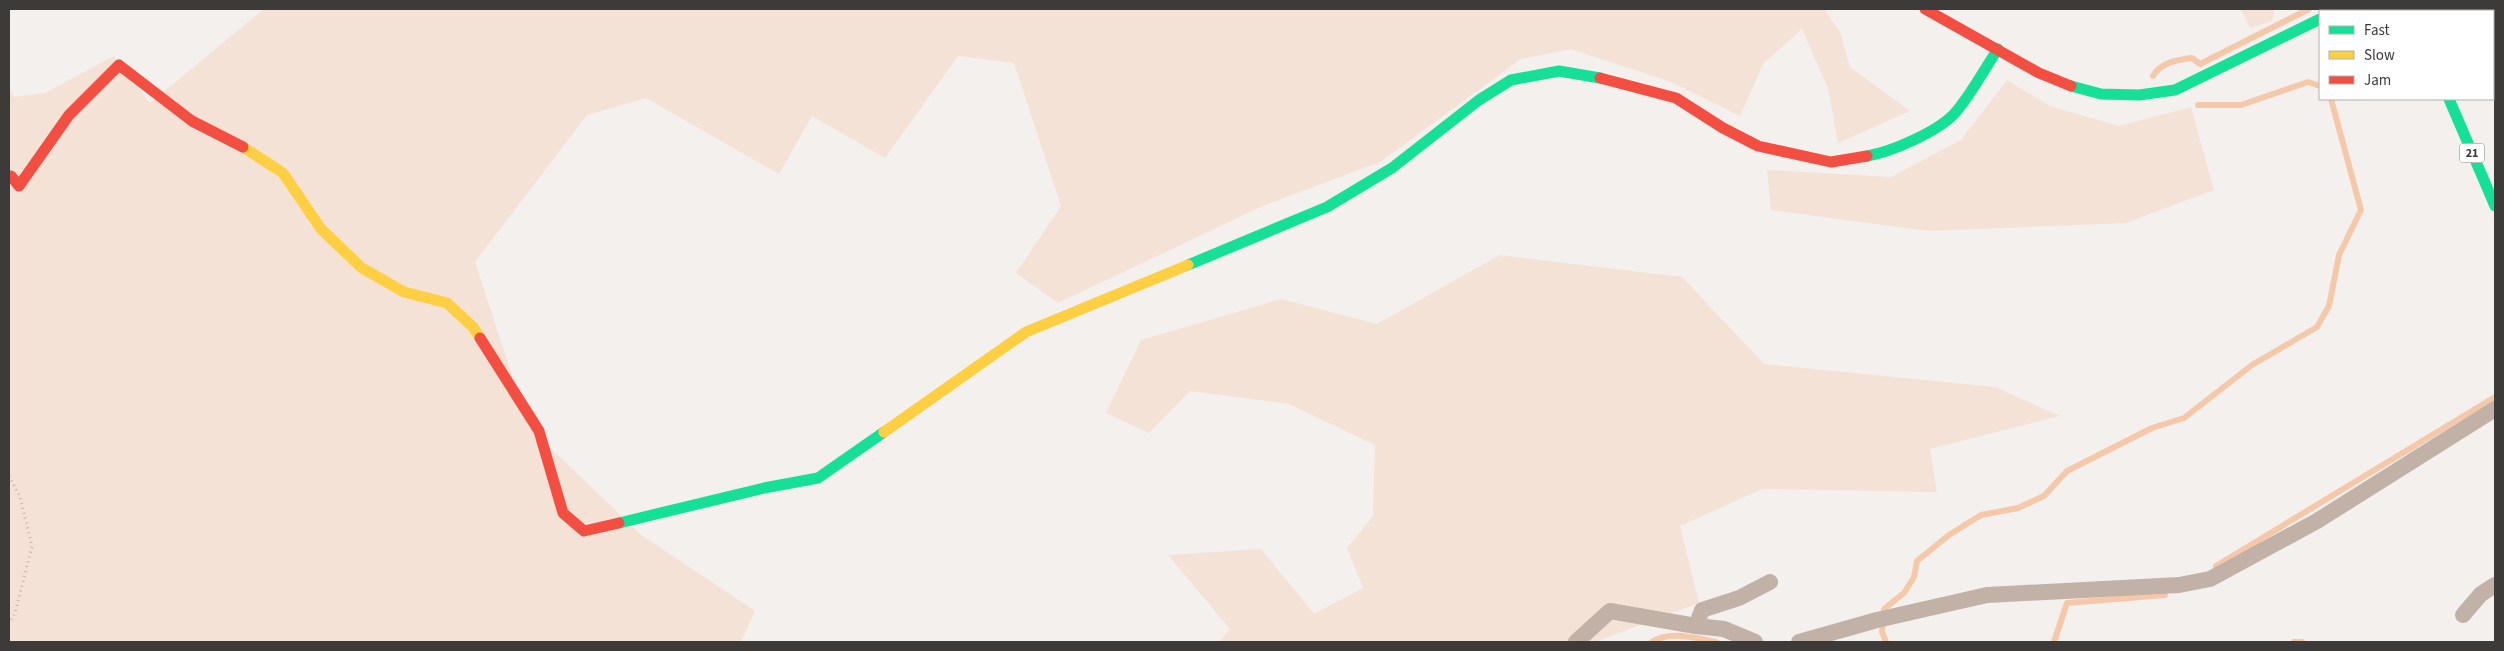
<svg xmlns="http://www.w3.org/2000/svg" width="2504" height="651" viewBox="0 0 2504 651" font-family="'Source Sans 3',sans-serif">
<rect width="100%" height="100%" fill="#f3f0ee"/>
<g fill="#f5e2d6">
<polygon points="264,9 1824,9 1840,32 1850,67 1910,111 1838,143 1828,88 1802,29 1763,64 1740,116 1671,82 1571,49 1521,59 1380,162 1265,205 1058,303 1016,273 1061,206 1014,63 958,56 885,158 812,116 779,174 646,98 587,115 475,262 529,427 640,534 755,611 741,642 9,642 9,87 14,97 45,93 114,56 150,103"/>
<polygon points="2241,9 2275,9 2272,21 2250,28"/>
<polygon points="2007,80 2050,106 2119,126 2191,107 2214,190 2126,223 1928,231 1771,210 1767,170 1891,177 1961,140"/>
<polygon points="1500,255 1682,277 1764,364 1995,387 2060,416 1930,449 1937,492 1762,489 1680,526 1699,603 1595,642 1219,642 1230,629 1168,555 1261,549 1314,614 1363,588 1347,548 1373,516 1375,445 1289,404 1190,391 1149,433 1106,413 1141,340 1281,299 1377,324"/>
</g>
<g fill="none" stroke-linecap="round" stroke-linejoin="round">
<g stroke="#f6c8aa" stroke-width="6">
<path d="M2153 76C2161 62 2177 60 2192 58L2200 64 2309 9"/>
<polyline points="2198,105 2241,105 2308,82 2320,86"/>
<polyline points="2216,566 2495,397"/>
<path d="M1652 642C1669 630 1696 638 1716 642"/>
<polyline points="1886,642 1882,632 1884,609 1904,593 1914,577 1917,561 1949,535 1981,515 2018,508 2044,496 2067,471 2152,428 2184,418 2252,365 2317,327 2329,306 2339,255 2361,210 2331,99"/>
<polyline points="2054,642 2067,603 2165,595"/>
<polyline points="2294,642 2302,642"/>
</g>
<polyline stroke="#bfb5ae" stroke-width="3" stroke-dasharray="1 4" stroke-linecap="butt" points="9,476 20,497 32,546 15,613 9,623"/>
<g stroke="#c2b1a7" stroke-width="16">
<polyline points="2463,615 2481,594 2495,585"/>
<polyline points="1696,626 1702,610 1739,598 1770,582"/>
<polyline points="1576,642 1610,611 1696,626 1724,629 1755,642"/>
<polyline points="1799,642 1877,620 1987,595 2179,585 2210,579 2317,521 2495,409"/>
</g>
<g stroke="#16e098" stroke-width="11">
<polyline points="2396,9 2398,11"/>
<polyline points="2071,86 2101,94 2139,95 2175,90 2320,19"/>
<polyline points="2449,99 2495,206"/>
<path d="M1867 156C1891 152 1937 132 1954 114 1969 98 1985 68 1998 49"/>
<polyline points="1188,265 1327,207 1392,168 1479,100 1511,80 1559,71 1600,78"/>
<polyline points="619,523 764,488 818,478 884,432"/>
</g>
<g stroke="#ffcf43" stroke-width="11">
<polyline points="2336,11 2341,9"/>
<polyline points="243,147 283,173 321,229 362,268 404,292 447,303 473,327 480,338"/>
<polyline points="884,432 1026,332 1188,265"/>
</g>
<g stroke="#f24e42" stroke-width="11">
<polyline points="1925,9 2039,73 2071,86"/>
<polyline points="1600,78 1676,98 1723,128 1758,146 1831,162 1867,156"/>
<polyline points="11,176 19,186 69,115 119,65 192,121 243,147"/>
<polyline points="480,338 539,431 563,513 584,531 619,523"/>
</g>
</g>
<g text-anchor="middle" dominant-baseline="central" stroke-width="4" stroke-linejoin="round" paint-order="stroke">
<rect fill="#fff" stroke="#777674" stroke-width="1" x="2459.5" y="143.5" width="25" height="19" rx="4"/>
<g font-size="12" font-weight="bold" fill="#3d3b39">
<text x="2472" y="153">21</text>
</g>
</g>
<rect width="2504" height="651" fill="none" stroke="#3d3b39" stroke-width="20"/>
<rect x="2319" y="10" width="175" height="90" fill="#ffffff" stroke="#b1b1b0"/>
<rect x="2329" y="26" width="25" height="8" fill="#16e098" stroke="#b1b1b0"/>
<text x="2364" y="35" font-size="15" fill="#3d3b39">Fast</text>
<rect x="2329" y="51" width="25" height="8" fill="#ffcf43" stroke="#b1b1b0"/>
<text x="2364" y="60" font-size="15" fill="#3d3b39">Slow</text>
<rect x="2329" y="76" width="25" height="8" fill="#f24e42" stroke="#b1b1b0"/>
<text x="2364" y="85" font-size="15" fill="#3d3b39">Jam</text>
</svg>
